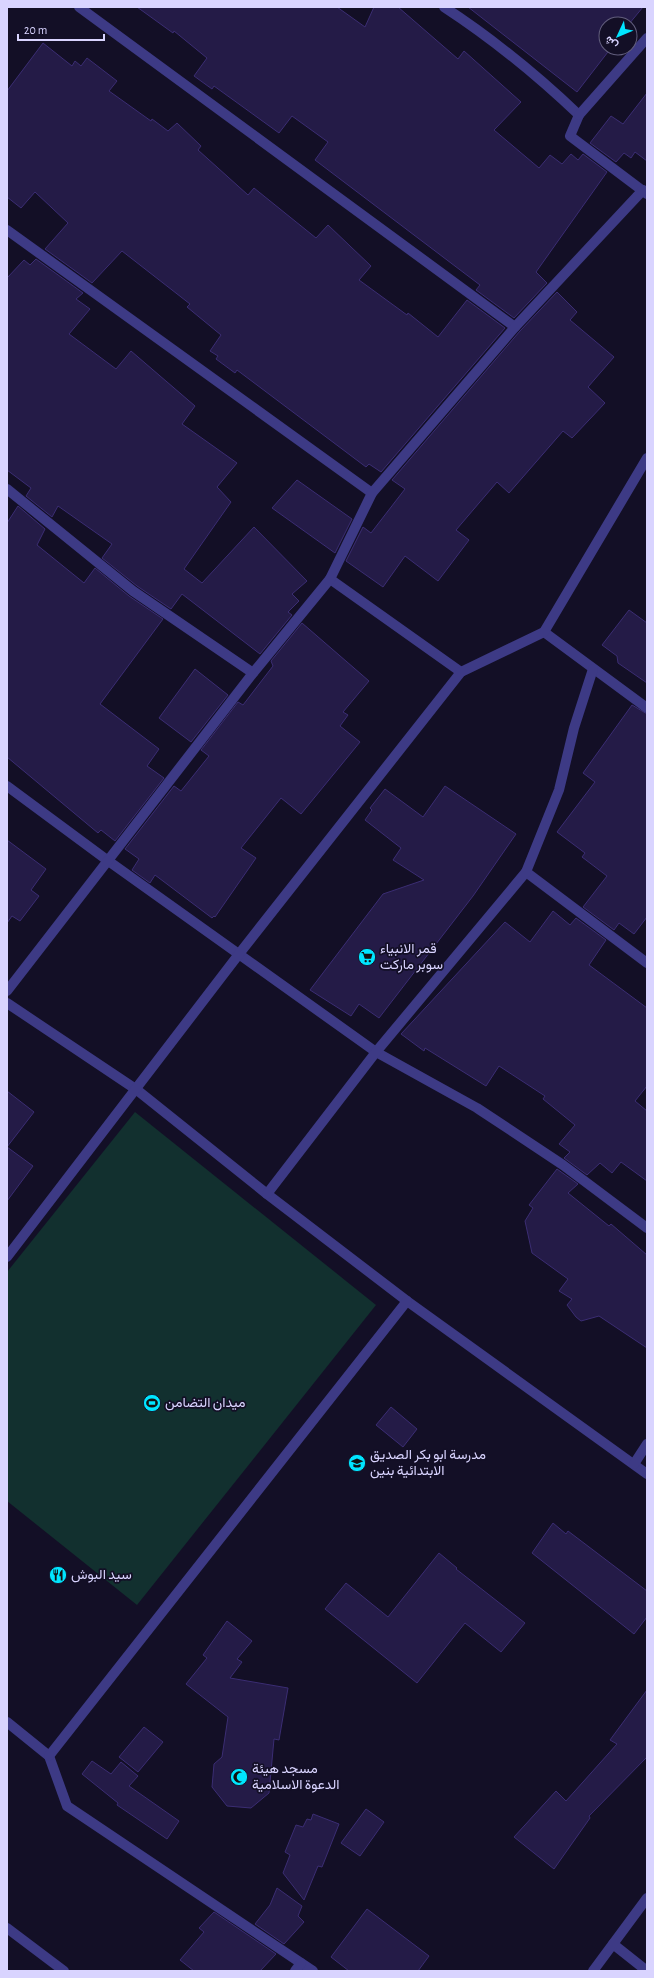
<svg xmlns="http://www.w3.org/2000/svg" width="654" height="1978" viewBox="0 0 654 1978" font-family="'Alegreya Sans',Vazirmatn,sans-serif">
<rect width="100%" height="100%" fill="#130f26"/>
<polygon fill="#12302f" points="135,1112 376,1305 137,1605 7,1501 7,1272"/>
<g fill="#241b47" stroke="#3b2d73">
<polygon points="137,7 337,7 365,27 374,7 398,7 458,59 464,51 521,102 494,130 539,168 550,155 562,164 571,154 578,160 583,154 607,172 536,272 547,283 514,318 476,290 480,285 315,160 328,142 292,116 279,133 214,86 212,89 194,76 207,58 174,31 173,33"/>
<polygon points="468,7 643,7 629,24 606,24 606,48 611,48 577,92"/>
<polygon points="43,43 72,66 75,61 81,66 87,58 117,81 109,91 151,121 152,119 168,131 177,123 201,146 198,150 248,195 254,188 316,238 328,225 371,266 359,280 407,315 408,313 438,337 467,300 505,328 381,472 369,464 366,467 237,370 235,373 216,359 218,356 210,351 221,335 187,307 190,304 122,251 92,283 45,249 68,223 35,192 21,208 7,197 7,91"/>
<polygon points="647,93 647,161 635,152 631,158 624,153 616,162 590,143 611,116 623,124"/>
<polygon points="36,259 83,293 76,299 90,309 69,334 116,369 131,351 195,406 182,424 237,463 217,487 231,502 184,569 202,583 254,527 307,581 292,594 299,601 288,612 292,615 260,654 182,594 171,609 137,586 102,558 112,544 58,506 52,517 26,496 31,488 7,470 7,278 24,260 30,265"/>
<polygon points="557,292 577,312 570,320 614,357 588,387 605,403 572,438 563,431 509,493 497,482 456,530 469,540 438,581 405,556 383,587 346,561 363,527 371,533 405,489 392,480 520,331"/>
<polygon points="297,480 352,519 335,553 272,508"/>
<polygon points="18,506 45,529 37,545 84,583 95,568 129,596 163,619 100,704 159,749 147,766 164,778 115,841 101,830 98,833 7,757 7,523"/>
<polygon points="629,610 647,623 647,683 618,663 617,656 602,645"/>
<polygon points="302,623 369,681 343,712 348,715 340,726 360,742 301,814 281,798 241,848 256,858 215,917 214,916 212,918 155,875 150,883 132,870 139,859 125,849 174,786 181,791 209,756 201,750 238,702 243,705 273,666 271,661"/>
<polygon points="195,669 228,695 191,742 159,718"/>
<polygon points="632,705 647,714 647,917 634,934 619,923 614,930 583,907 607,876 582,857 585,853 557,832 595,782 583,773"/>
<polygon points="445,786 516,834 473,896 379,1018 359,1004 351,1016 310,990 383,894 424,880 393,860 401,848 365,820 372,810 370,808 385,789 423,817"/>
<polygon points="7,840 46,869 31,890 39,896 20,921 12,916 7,923"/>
<polygon points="553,911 570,925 576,918 606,940 589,965 647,1008 647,1086 635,1101 647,1111 647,1181 621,1162 612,1173 600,1163 587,1175 564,1158 570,1152 559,1144 575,1125 543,1099 545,1096 499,1066 486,1086 425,1048 424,1051 401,1034 505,922 530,942"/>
<polygon points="7,1091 34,1112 7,1147 33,1166 7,1201"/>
<polygon points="557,1169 578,1184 568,1193 609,1226 611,1224 647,1255 647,1348 599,1316 581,1321 576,1317 567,1305 572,1299 559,1291 568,1279 532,1253 525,1221 533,1208 529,1205"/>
<polygon points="391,1407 417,1429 403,1447 376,1425"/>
<polygon points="553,1523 566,1534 568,1531 647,1591 647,1617 634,1634 532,1553"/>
<polygon points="439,1553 457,1568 456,1569 525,1623 501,1652 465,1623 417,1683 325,1609 346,1583 388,1617"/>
<polygon points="227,1621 252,1641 237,1659 242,1662 230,1678 288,1688 279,1740 274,1739 269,1793 251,1808 227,1806 212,1787 214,1764 222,1757 228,1717 186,1684 207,1658 203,1655"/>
<polygon points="647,1690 647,1757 589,1816 590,1818 554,1869 514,1837 556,1791 566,1801 617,1744 610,1740"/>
<polygon points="144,1727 163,1742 138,1772 119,1757"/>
<polygon points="92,1761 111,1774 121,1762 138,1776 129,1786 179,1821 167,1839 117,1805 118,1803 82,1774"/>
<polygon points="366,1809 384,1822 360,1856 341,1843"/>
<polygon points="313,1814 339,1824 322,1867 318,1866 304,1900 283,1873 290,1855 285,1852 296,1825 303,1827 307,1819 311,1820"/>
<polygon points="277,1888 302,1906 298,1916 304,1922 284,1944 255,1924 270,1905"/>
<polygon points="367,1909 429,1956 418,1971 349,1971 331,1957"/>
<polygon points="214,1912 276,1954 260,1971 194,1971 180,1960 204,1932 199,1928"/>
</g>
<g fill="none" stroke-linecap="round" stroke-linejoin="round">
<g stroke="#3d3a85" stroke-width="10">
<polyline points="79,7 515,327"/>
<path d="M444 7C493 39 537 75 579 115L570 136 647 194"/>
<polyline points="579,115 647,38"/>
<polyline points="7,230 372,493"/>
<polyline points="7,489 133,591 253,673"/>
<polyline points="330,579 461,672"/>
<polyline points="544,632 647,708"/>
<polyline points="7,786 107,860 376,1052 477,1108 563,1165 647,1228"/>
<polyline points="526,872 647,963"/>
<polyline points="7,991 253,673 330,579 372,493 515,327 643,190"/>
<polyline points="7,1003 137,1090 267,1194 407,1301 647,1474"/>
<polyline points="267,1194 376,1052 526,872 559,790 574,728 593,669"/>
<polyline points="7,1257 239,954 461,672 544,632 647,458"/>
<polyline points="634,1464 647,1444"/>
<polyline points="7,1722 49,1756 67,1806 313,1971"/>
<polyline points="49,1756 407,1301"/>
<polyline points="7,1928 64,1971"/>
<polyline points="613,1944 647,1971"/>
<polyline points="295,1971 301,1963"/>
<polyline points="593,1971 647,1898"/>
</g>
</g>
<defs>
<symbol id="supermarket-disc" viewBox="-11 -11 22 22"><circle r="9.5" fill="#00e5ff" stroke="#130f26"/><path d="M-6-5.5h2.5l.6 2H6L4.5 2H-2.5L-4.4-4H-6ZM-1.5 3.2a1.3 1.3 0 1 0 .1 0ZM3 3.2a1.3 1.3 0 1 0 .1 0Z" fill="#111"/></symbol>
<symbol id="stadium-disc" viewBox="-11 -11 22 22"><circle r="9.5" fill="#00e5ff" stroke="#130f26"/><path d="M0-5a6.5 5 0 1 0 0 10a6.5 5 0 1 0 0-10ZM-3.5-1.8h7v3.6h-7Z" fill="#111"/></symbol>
<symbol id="school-disc" viewBox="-11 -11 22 22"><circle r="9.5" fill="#00e5ff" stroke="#130f26"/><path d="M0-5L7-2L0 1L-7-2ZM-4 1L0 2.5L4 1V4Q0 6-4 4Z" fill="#111"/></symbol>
<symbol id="restaurant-disc" viewBox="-11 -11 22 22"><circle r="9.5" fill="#00e5ff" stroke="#130f26"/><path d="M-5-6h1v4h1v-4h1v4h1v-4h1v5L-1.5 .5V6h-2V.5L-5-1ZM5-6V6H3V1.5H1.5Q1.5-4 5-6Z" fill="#111"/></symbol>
<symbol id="mosque-disc" viewBox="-11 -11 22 22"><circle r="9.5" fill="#00e5ff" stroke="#130f26"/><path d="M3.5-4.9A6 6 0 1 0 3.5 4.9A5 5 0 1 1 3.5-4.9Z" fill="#111"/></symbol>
</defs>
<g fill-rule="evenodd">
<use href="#supermarket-disc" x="357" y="947" width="20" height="20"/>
<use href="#stadium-disc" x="142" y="1393" width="20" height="20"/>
<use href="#school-disc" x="347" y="1453" width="20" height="20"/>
<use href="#restaurant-disc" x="48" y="1565" width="20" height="20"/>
<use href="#mosque-disc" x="229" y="1767" width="20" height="20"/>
</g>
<g text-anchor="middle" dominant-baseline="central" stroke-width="3.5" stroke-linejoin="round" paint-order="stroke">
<g font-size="14" fill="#d9d4ff" stroke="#130f26" text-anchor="start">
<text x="380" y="949">قمر الانبياء<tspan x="380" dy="16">سوبر ماركت</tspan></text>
<text x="165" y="1403">ميدان التضامن</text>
<text x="370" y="1455">مدرسة ابو بكر الصديق<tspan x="370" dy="16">الابتدائية بنين</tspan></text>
<text x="71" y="1575">سيد البوش</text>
<text x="252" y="1769">مسجد هيئة<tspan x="252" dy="16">الدعوة الاسلامية</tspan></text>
</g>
</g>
<rect width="654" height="1978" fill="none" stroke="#d9d4ff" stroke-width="16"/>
<g transform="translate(618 36) rotate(226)"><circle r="19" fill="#130f26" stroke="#625e7d"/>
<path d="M0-3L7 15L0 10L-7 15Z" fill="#00e5ff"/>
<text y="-6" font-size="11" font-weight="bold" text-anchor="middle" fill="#d9d4ff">ش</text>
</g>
<path d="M18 34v6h86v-6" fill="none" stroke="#d9d4ff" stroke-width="2"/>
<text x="24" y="34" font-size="12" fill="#d9d4ff" stroke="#130f26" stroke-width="3" paint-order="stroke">20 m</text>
</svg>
